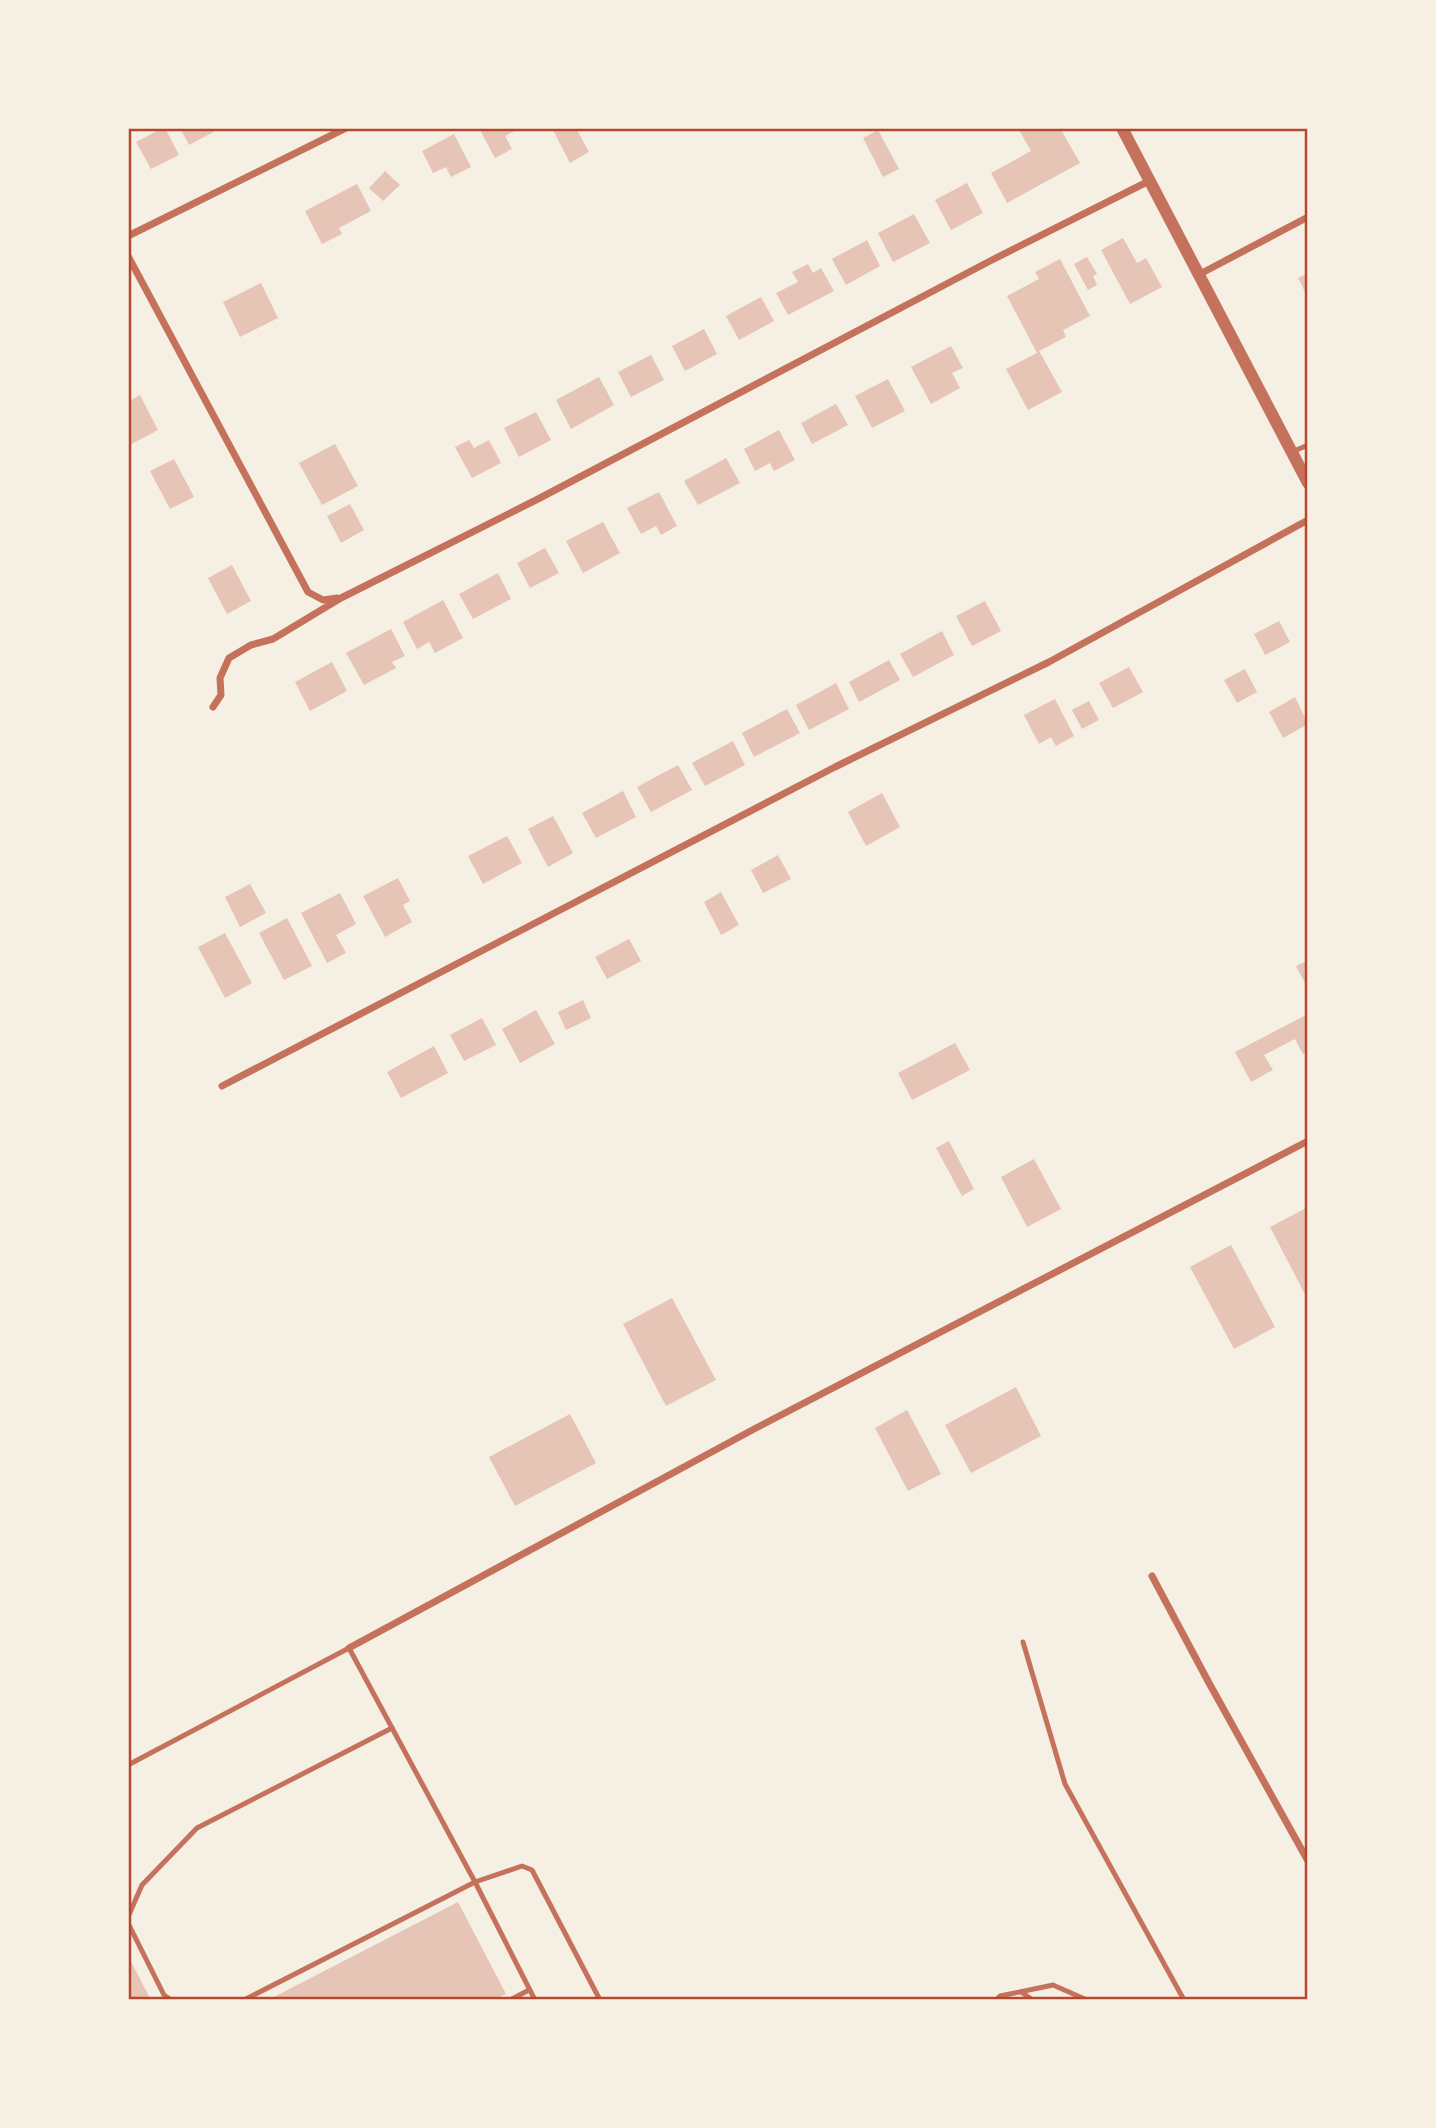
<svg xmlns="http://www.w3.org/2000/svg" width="1436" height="2128" viewBox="0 0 1436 2128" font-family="'Fira Sans',sans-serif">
<rect width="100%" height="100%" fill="#f6efe4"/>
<g fill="#e6c5b7">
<polygon points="163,128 165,128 179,155 151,169 136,142"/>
<polygon points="180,128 221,128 189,145"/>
<polygon points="479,128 520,128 505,136 512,149 495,158"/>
<polygon points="552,128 576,128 589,152 570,163"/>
<polygon points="1023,128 1060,128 1080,163 1007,203 991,173 1031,151 1019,130"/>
<polygon points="878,130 899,169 883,177 863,138"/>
<polygon points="454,134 471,167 451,177 446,167 433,173 422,151"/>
<polygon points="385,171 400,185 383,201 369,188"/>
<polygon points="967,183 983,213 951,230 935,200"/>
<polygon points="357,184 371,211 339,228 342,234 322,244 305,211"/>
<polygon points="914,214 930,243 893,262 878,233"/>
<polygon points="1123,238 1137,263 1146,258 1162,287 1130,304 1101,250"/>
<polygon points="867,240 880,266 846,285 832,259"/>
<polygon points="1087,257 1097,274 1093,276 1097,285 1088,290 1074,264"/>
<polygon points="1060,259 1090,316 1063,330 1066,337 1039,351 1062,392 1028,410 1006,369 1037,353 1007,296 1039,279 1035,272"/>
<polygon points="808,264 813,273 821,268 834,291 788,315 776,293 798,282 792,272"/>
<polygon points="1308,273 1308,298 1298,278"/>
<polygon points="261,283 278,318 240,337 223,302"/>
<polygon points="761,297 774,321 739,340 726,316"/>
<polygon points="704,329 717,354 685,371 672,346"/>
<polygon points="951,346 963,368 952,373 960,388 931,404 911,367"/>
<polygon points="651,355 664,380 631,397 618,372"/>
<polygon points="599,377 614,405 571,429 556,400"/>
<polygon points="888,379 905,411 872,428 855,396"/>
<polygon points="140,395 158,430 128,446 128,402"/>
<polygon points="836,404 848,425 812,444 801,423"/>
<polygon points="536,412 551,440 519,457 504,428"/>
<polygon points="779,430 795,460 774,471 770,463 755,471 744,449"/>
<polygon points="469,440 474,448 489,440 501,463 472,478 455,447"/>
<polygon points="335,444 358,486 322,505 299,463"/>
<polygon points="726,458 740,483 698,505 684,481"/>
<polygon points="174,459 194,497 170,509 150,471"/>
<polygon points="659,492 677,526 661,535 656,526 641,534 627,508"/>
<polygon points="350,504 364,530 341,543 327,516"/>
<polygon points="603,522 620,553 583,573 566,541"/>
<polygon points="545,548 559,573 530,588 517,563"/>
<polygon points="232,565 251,601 227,614 208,578"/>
<polygon points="498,573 511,599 473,619 459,594"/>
<polygon points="443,600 463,638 435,653 429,642 417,649 403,622"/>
<polygon points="985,601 1001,631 972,646 956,616"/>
<polygon points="1279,621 1290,642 1265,655 1254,634"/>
<polygon points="391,629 405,656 392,662 396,668 364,685 346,653"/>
<polygon points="942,631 954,655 913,677 900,654"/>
<polygon points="889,660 900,680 859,702 849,682"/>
<polygon points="332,662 347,691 310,711 295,682"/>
<polygon points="1129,667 1143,692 1113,708 1099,683"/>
<polygon points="1245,669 1257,692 1237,703 1224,680"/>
<polygon points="836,683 849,709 809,730 796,705"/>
<polygon points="1295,697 1308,724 1283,738 1269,712"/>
<polygon points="1055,699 1074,736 1056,746 1051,737 1039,744 1024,715"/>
<polygon points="1089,701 1099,720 1082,729 1072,710"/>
<polygon points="787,709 800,733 754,757 742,733"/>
<polygon points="733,741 745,765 705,786 692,763"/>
<polygon points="678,765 692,790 651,812 637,787"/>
<polygon points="623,791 636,817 596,838 582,813"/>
<polygon points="882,793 900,827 866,846 848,812"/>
<polygon points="553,816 573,853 548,867 528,829"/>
<polygon points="507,836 522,863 483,884 468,856"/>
<polygon points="778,855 791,879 763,893 751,870"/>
<polygon points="398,878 410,901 403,905 412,922 385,937 363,896"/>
<polygon points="250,884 266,913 240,927 225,897"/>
<polygon points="721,892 739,925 721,935 704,902"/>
<polygon points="340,893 356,924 336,935 346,953 327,963 301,913"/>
<polygon points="287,918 312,966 284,980 259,933"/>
<polygon points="225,933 252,983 225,998 198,947"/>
<polygon points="629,939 641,961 607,979 595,957"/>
<polygon points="1308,960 1308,989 1296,966"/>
<polygon points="583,1000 591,1018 566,1030 558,1012"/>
<polygon points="536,1010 555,1044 520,1063 502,1029"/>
<polygon points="1308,1014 1308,1051 1303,1054 1295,1039 1264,1055 1273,1070 1251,1082 1235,1052"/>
<polygon points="482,1018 496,1045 464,1061 450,1035"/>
<polygon points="955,1043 970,1070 912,1100 898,1073"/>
<polygon points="434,1046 448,1073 401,1098 387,1072"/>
<polygon points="949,1141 974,1189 962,1196 936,1148"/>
<polygon points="1034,1159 1061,1209 1027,1227 1001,1177"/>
<polygon points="1308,1207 1308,1300 1270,1227"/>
<polygon points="1231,1245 1275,1327 1234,1349 1190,1267"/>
<polygon points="672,1298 716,1380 666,1406 623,1324"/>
<polygon points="1016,1387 1041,1436 971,1473 945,1425"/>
<polygon points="907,1410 941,1474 908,1491 875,1428"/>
<polygon points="570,1414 596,1463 515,1506 489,1457"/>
<polygon points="458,1902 506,1994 493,2000 268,2000"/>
<polygon points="128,1956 151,2000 128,2000"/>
</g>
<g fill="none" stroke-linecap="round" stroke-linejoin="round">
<g stroke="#c5725c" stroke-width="5">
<polyline points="1292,452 1308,445"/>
<polyline points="1023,1642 1065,1784 1184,2000"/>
<polyline points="128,1765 349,1648 475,1882 535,2000"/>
<polyline points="128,1917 142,1885 197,1828 392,1728"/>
<polyline points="128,1923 164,1995 171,2000"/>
<polyline points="1021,1992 1033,2000"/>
<polyline points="244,2000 475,1882 522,1866 532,1870 600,2000"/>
<polyline points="510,2000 529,1990"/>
<polyline points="996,2000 1000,1996 1053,1985 1087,2000"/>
</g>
<g stroke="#c5725c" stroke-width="7">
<polyline points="128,236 346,128"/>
<polyline points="128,256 308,592 323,600 337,598"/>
<polyline points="1200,274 1308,217"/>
<polyline points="213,707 221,695 220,678 229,658 251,645 273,639 341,598 538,499 990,261 1149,181"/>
<polyline points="222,1086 835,767 1049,662 1308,520"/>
<polyline points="1152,1576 1209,1683 1308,1861"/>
<polyline points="349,1648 756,1428 1308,1141"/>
</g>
<polyline stroke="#c5725c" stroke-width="12" points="1122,128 1308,483"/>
</g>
<rect width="1436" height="2128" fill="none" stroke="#f6efe4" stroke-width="259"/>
<rect x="130" y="130" width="1176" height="1868" fill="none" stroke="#b5482f" stroke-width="2.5"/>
</svg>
